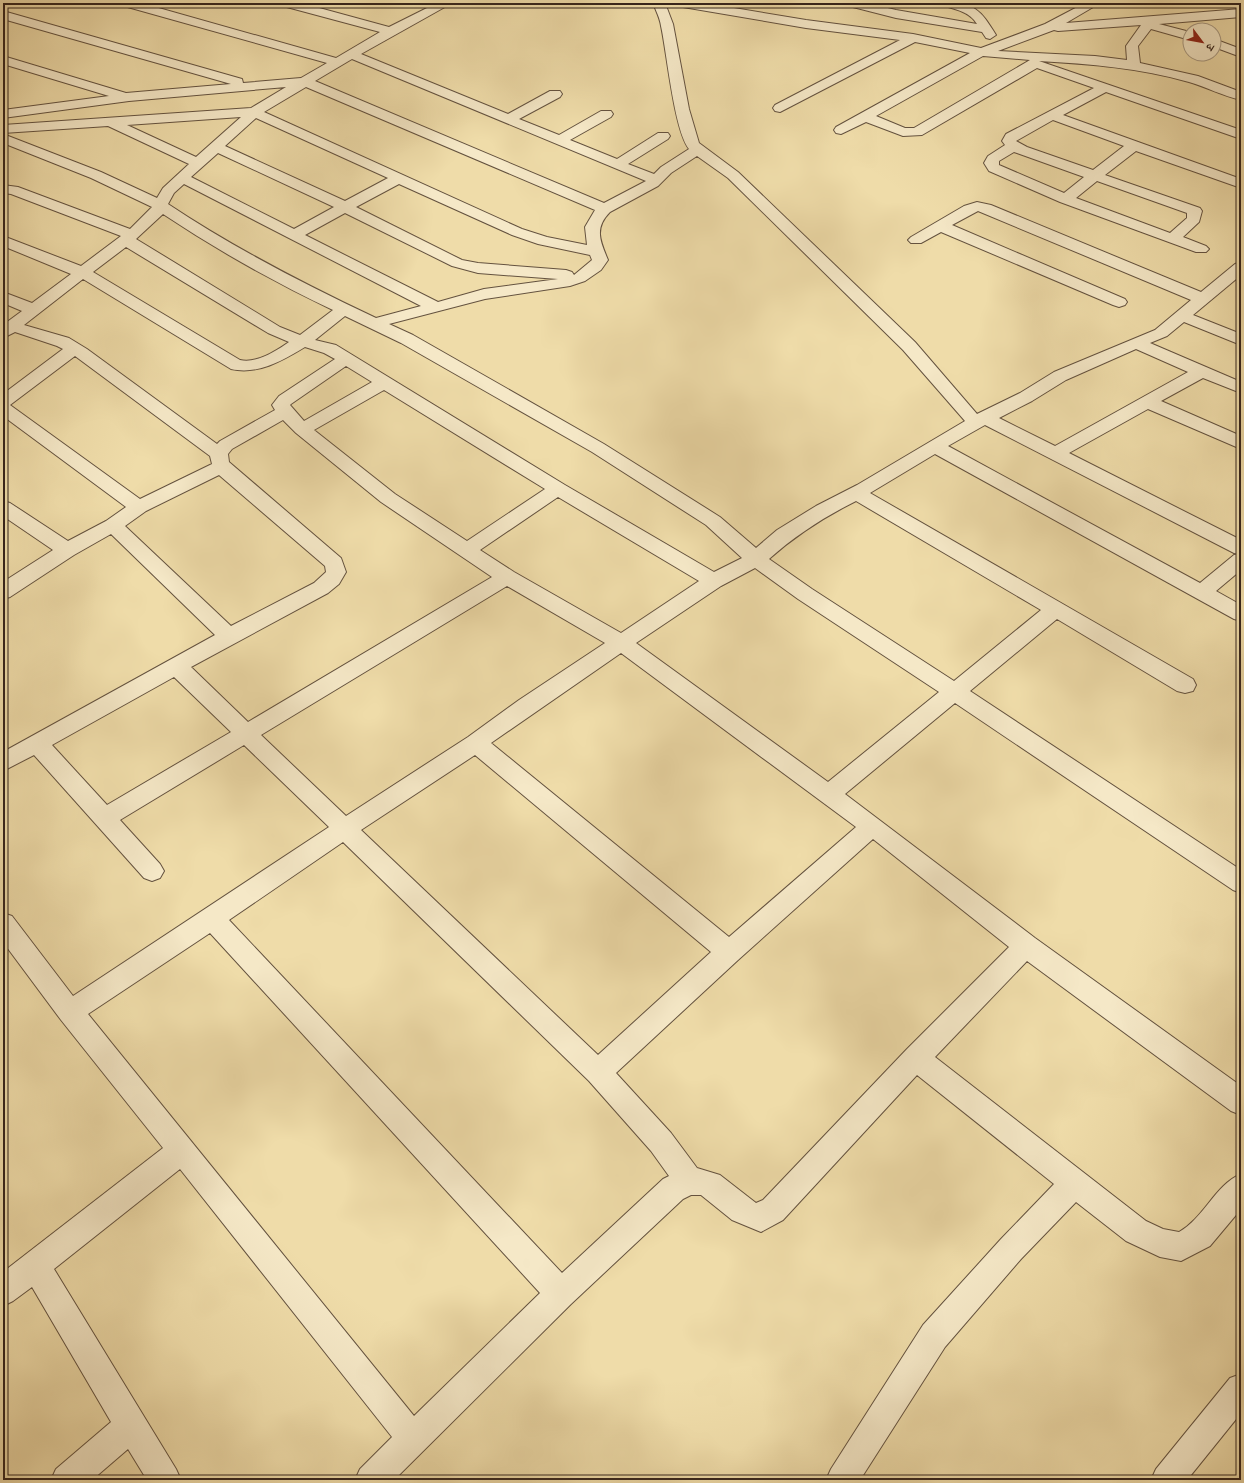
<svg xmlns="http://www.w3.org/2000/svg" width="1244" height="1483" viewBox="0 0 1244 1483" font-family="Cardo,'Noto Serif Devanagari',serif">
<rect width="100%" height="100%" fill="#efdca9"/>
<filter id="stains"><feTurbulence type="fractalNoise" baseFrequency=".005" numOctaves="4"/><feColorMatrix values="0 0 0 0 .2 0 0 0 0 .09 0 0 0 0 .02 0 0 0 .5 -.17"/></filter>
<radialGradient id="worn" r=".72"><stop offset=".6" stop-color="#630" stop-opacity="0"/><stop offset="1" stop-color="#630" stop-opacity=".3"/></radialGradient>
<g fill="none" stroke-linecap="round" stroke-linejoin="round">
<defs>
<g id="minor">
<path d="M122 3H141L336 58 380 32 283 6 281 3H301L389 27 437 3H452L361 54 508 114 550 91H560L562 94 560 97 519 119 559 135 601 111H611L613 114 611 117 570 140 617 159 658 133H668L670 136 668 139 628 164 654 174 661 167 689 149C674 130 667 53 661 26 660 18 656 11 653 3H665L673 24 689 109 699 143 738 172 915 342 977 414 1020 393 1054 372 1155 330 1191 300 978 211 952 225 1125 299 1127 302 1125 305 1119 307 1113 305 941 232 921 243H911L908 240 911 237 964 206 977 202 991 205 1201 292 1235 264 1241 262V275L1193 315 1241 334V345L1184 322 1167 336 1150 343 1241 382V393L1203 378 1161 401 1241 436V449L1148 409 1069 453 1241 540V570L1216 591 1241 605V621L1234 619 935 454 870 493 1193 679 1196 685 1193 691 1185 693 1177 691 1057 619 970 691 1241 870V893L1233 890 955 703 845 794 1035 938 1241 1086V1115L1231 1111 1027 961 935 1057 1146 1221 1163 1229 1179 1232C1204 1218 1215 1185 1241 1174V1209L1210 1246 1181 1261 1160 1257 1126 1241 1076 1202 1021 1259 945 1347 860 1480H826L831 1469 923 1325 1001 1239 1054 1184 917 1075 783 1220 761 1232 732 1220 701 1195H691L683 1199 571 1304 394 1480H355L360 1469 392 1437 180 1169 54 1269 176 1469 181 1480H147L128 1449 92 1480H51L56 1469 111 1422 32 1287 13 1301 3 1306V1272L163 1148 61 1020 3 942V913L12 916 73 996 329 827 244 745 120 820 160 864 164 871 160 878 152 881 144 878 34 755 3 771V752L215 635 111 534 74 555 10 597 3 599V582L53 550 3 516V501L10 503 68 541 106 521 126 507 3 416V394L63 349 57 346 15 332 3 338V325L22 311 3 303V292L32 303 71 274 3 246V236L81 266 121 236 11 194 3 193V185L18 187 130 229 152 207 91 178 3 143V134L101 172 157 198 163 188 189 164 108 126 3 133V125L251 108 286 87 129 101 3 118V110L109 96 3 64V56L126 93 231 84 3 19V11L242 79 243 83 301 78 327 63 124 6ZM352 59 646 181 604 203 315 81ZM306 87 595 210 585 227 587 245 547 237 522 229 264 112ZM241 117 196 157 127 125ZM256 118 388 178 345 201 225 146ZM218 153 334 207 294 229 191 177ZM697 156 728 178 903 350 965 421 857 485 816 506 777 530 756 548 720 517 604 444 413 335 389 324 485 299 570 286 585 281 601 270 608 260C600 241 594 228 610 212L658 186 671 173ZM184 184 421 306 376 318C304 284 234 248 168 204L174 193ZM399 184 512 235 538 244 590 255 592 260 574 275 572 272 566 270 478 263 462 260 356 207ZM345 213 452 266 478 273 558 279 484 289 438 302 305 235ZM163 214C217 250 274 282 333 310L300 335 280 327 136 239ZM126 247 268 333 289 342C276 351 256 364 240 360L93 272ZM83 279 231 369C258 375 282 361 305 347L324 353 335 359 279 396 272 405 275 410 220 441 217 444 87 349 69 338 24 325ZM345 316 401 343 592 452 706 525 742 558 714 572 565 485 336 345 315 340ZM1136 349 1188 372 1055 446 999 418 1032 401 1066 380ZM75 356 210 456 212 464 140 499 10 405ZM346 366 372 382 304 421 290 405 291 404ZM384 390 545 489 467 541 395 494 314 430ZM283 420 296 433 381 502 492 577 248 722 191 667 328 593 339 584 346 572 341 558 229 462 228 454 232 449ZM985 425 1234 553 1239 554 1234 555 1200 583 948 446ZM219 475 325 566 326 572 314 583 231 626 125 526 146 511ZM558 497 699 581 621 633 514 572 480 550ZM856 501 1041 610 954 681 812 589 769 559C796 535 824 517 856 501ZM755 568 798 599 939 692 828 782 636 643 721 586ZM507 586 605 643 519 700 468 737 346 816 261 735ZM621 653 856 827 729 937 491 743ZM174 677 231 732 107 805 52 745ZM475 755 711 952 598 1055 361 830ZM873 839 1009 947 907 1049 763 1200 756 1203 720 1175 697 1168 671 1133 616 1073 738 960ZM343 842 589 1081 651 1151 669 1176 663 1179 562 1273 229 920ZM210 933 540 1293 414 1416 88 1014Z"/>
<path d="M677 3H704L806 20 913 34 981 48 1045 24 1085 3H1100L1066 23 1241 9V17L1159 24 1190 32V40L1151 29 1138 46 1140 63 1198 76 1241 92V100C1223 96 1206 87 1189 82 1140 68 1090 64 1039 61L1241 130V139L1106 92 1063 115 1241 179V188L1136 151 1105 175 1200 208 1202 211 1199 222 1183 237 1206 246 1209 249 1206 252H1196L1060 202 989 171 984 163 988 156 1005 145 1002 141 1006 134 1094 88 1037 68 922 135 903 136 866 122 841 134 836 133 834 130 836 127 970 53 915 42 780 112 775 111 773 108 775 105 900 40 806 28 683 7ZM1141 25 1126 46 1127 60 1095 56 998 51 1054 30 1058 31ZM983 56 1030 60 914 128H905L876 116ZM1053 120 1124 146 1093 170 1027 147 1016 141ZM1014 152 1017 153 1084 177 1064 193 999 165V161ZM1097 181 1187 213V218L1170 233 1076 198Z"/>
<path d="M847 3H867L896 10 977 24C970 12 957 10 945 6L943 3C975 3 980 9 996 35L990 39 986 38 982 32 896 18 849 6Z"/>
<polygon points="1214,39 1241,49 1241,57 1214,47"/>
<polygon points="1241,1374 1241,1413 1187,1480 1151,1480 1156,1469 1230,1378"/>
</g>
</defs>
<use href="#minor" stroke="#64523f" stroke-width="2"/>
<use href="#minor" fill="#f5e8c7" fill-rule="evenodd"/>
</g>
<rect width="1244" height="1483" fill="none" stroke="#efdca9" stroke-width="16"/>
<rect x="4" y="4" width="1236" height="1475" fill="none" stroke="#35241c" stroke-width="2"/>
<rect x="8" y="8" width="1228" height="1467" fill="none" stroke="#35241c"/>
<g transform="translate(1202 42) rotate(122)"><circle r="19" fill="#f5e8c7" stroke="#a89a83"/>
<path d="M0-3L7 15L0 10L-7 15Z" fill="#8f2418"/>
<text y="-6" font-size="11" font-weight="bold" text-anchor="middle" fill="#35241c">उ</text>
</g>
<rect width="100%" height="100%" filter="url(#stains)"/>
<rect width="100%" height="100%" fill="url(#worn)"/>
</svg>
